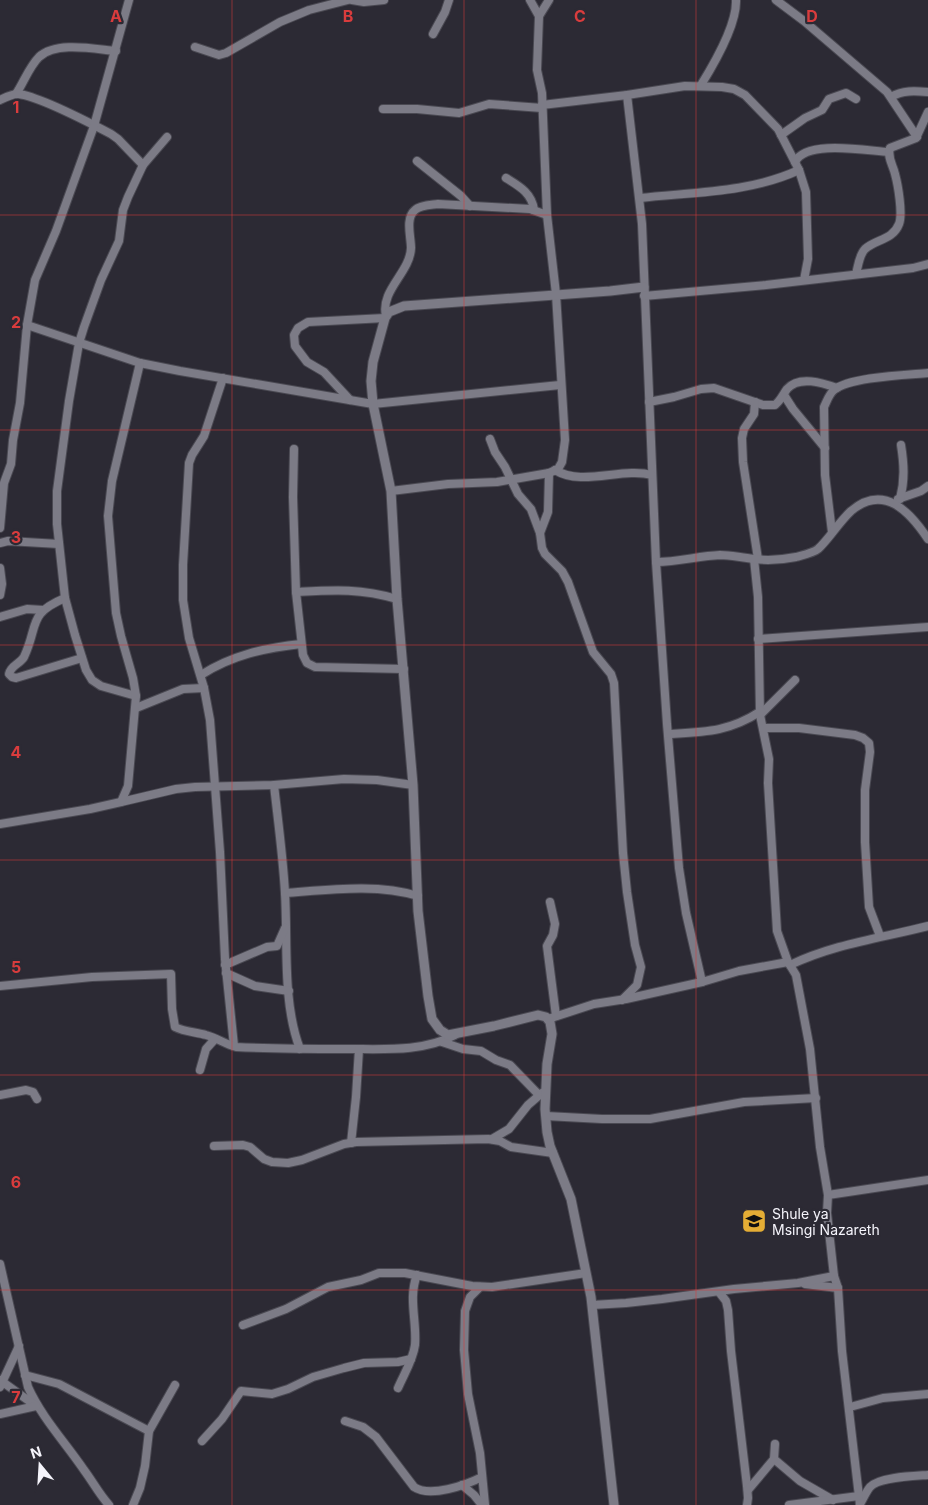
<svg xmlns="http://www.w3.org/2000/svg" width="928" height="1505" viewBox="0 0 928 1505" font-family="Inter,sans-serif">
<rect width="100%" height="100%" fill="#2c2a34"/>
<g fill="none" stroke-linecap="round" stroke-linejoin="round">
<defs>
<g id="minor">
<polyline points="352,0 364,2 384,0"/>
<polyline points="530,0 539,16"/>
<polyline points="776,0 804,21 887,92 917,137"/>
<polyline points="433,34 445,12 449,0"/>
<polyline points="195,47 219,55 226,53 280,22 309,10 348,0"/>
<path d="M701 85C714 64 737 24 736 0"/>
<path d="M16 94C24 82 29 67 39 57 56 41 94 49 116 51"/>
<polyline points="627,95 642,224 656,562 667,724 679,868 686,913 702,982"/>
<path d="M891 97C903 90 915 91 928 92"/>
<path d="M0 100C6 97 12 94 18 94 38 96 92 124 111 134L118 139 143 165"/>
<polyline points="542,105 627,95 685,86 722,87 734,89 745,95 778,129 799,170 806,192 808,259 804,280"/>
<polyline points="383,109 417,109 459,113 489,104 542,108"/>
<polyline points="781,135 805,118 822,110 829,99 846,93 856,99"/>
<polyline points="417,161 461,196 470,206"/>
<path d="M795 162C806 139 868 151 889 152"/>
<path d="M506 178C519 186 532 193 534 210"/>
<path d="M640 198C693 192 749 193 799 170"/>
<path d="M856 274C858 267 859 255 865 249 876 239 893 240 899 224 903 214 898 185 895 174 893 165 887 158 890 148L916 138 928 112"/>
<polyline points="644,296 766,285 913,268 928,264"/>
<path d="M386 316C380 290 410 273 411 248 411 237 405 218 415 210 420 205 431 205 438 204L530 209 547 215"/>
<polyline points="27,325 140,363 180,371 373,404 560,385"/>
<polyline points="223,378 204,436 192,455 189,463 183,565 183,600 189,638 204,688 210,720 220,852 225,959 234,1046"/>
<polyline points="784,395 793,409 825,448"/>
<polyline points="350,400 324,372 307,362 295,346 294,335 298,328 308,322 385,318"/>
<path d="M649 402 674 397 701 389 714 388 763 405H775L778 402C782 398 784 393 787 389 799 375 823 383 837 388"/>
<polyline points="755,402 754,414 744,429 742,438 743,462 758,559"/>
<polyline points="490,439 495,452 505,467 518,494 531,509 540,533"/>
<polyline points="294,449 293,497 296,592 303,655 307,663 315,667 404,669"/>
<path d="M555 470C582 487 622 467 652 475"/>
<polyline points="549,473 548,512 540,533 542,548 545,554 562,571 568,582 593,652 611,674 614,683 623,853 627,892 635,945 641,967 637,985 622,1000"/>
<polyline points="391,491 448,484 497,482 549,473 558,469 562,462 565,440 556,294 547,215 542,93 537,70 539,16 549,0"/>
<polyline points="898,499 921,491 928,486"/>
<path d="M900 499C905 480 904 464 901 445"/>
<polyline points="0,528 4,483 11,464 13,440 20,403 27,325 35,280 56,231 94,126 129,0"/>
<path d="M832 532 825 475 824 407C827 401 829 394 834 390 849 377 906 375 928 373"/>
<polyline points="0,543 8,541 59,544"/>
<polyline points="754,559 758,597 760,715 769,759 768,783 777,931 788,962"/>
<path d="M656 562C679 562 698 556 720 555 730 555 738 557 747 558 763 561 781 560 796 557 803 555 813 553 818 549 829 539 839 522 851 511 884 483 910 512 928 539"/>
<polyline points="0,568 2,584 0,595"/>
<path d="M296 592C333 590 360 588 397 599"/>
<path d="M65 598C27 614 39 625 24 657 20 664 11 665 9 674L12 677 16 678 82 658"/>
<polyline points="0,617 27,609 43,610"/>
<polyline points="758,639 928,627"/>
<path d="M201 675C232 655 265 648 301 644"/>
<polyline points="136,696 101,686 92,680 86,670 75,635 65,598 57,524 57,491 69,401 79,343 84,327 101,280 119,241 123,210 128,197 143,165 167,137"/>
<polyline points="136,708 183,689 204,688"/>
<polyline points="760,715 795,680"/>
<polyline points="763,728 799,728 855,735 863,738 869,743 870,752 865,790 865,842 869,907 880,936"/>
<path d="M668 734C705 732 729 732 761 711"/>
<path d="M274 785C278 821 283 857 285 893 288 942 282 1002 300 1049"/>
<polyline points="121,802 176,789 195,787 274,785 344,779 377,780 413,785"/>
<polyline points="0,824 90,809 121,802 128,786 136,696 133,678 121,636 116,613 108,516 112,481 140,363"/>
<path d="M285 893C327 890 377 883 418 896"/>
<polyline points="550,902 555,924 553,935 547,946 556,1016"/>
<polyline points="225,965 267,947 277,946 285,928"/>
<path d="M790 965C834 944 881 938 928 926"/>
<polyline points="226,973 255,986 289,991"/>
<path d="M0 986 92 977 171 974 172 1009 175 1027C185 1032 196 1032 206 1035 217 1038 225 1044 236 1047 274 1049 311 1049 349 1049 384 1049 423 1052 455 1035"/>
<polyline points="548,1019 594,1004 626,999 702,982 739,971 788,962 796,975 810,1049 820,1147 828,1195 827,1213 834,1276 838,1288 842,1351 860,1505"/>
<polyline points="442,1042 463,1049 481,1051 496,1060 510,1065 539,1095"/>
<polyline points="200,1070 206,1049 215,1039"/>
<polyline points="0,1095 26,1090 33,1092 37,1099"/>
<polyline points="546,1116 602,1119 650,1119 744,1102 816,1098"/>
<polyline points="492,1139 509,1129 528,1105 542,1093"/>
<polyline points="351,1143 356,1097 359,1049"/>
<polyline points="214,1146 243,1145 250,1147 264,1159 272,1162 288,1163 302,1160 344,1144 356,1142 488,1139 500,1141 511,1147 553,1153"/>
<polyline points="828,1195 928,1180"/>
<path d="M0 1264 28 1387C42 1418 65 1442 84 1470 93 1482 99 1494 109 1505"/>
<polyline points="805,1284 838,1288"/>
<polyline points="480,1287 470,1297 465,1311 464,1350 468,1394 480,1453 485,1505"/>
<polyline points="719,1292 726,1301 728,1310 731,1351 747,1486 748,1498 747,1505"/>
<polyline points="592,1305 626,1303 662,1299 734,1289 798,1283 834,1276"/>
<polyline points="243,1325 286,1309 328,1287 361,1280 379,1273 405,1273 472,1286 492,1287 586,1273"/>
<polyline points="25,1375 59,1384 149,1431"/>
<polyline points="0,1380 36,1406"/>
<polyline points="0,1387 19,1346"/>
<path d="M398 1388C404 1374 413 1360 415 1345 417 1321 408 1298 417 1275"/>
<polyline points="850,1407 883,1398 928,1394"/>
<polyline points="0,1414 36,1406"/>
<path d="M345 1421 363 1427 376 1437 414 1487C430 1498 466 1485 482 1477"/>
<polyline points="202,1441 222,1419 241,1391 272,1394 288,1389 313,1377 344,1368 364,1363 398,1362 411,1359"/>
<polyline points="774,1459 800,1481 833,1500"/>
<polyline points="462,1485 474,1495 482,1505"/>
<polyline points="748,1490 774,1459 775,1444"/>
<path d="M860 1504C863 1499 866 1492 870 1487 879 1477 914 1476 928 1475"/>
<polyline points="133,1505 140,1488 145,1466 149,1431 175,1385"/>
<polyline points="789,1505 859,1496"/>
</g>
<polyline id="tertiary" points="614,1505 591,1297 571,1199 550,1146 547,1132 545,1109 547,1064 552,1034 550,1022 546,1017 538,1015 494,1026 448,1035 440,1030 432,1019 428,996 418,911 413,785 397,599 391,491 373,404 371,381 373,362 385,318 389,312 404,306 610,291 644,287"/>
</defs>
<use href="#minor" stroke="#4a4952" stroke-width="10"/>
<use href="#tertiary" stroke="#4a4952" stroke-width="11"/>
<use href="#minor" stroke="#7c7b86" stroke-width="8"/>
<use href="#tertiary" stroke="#7c7b86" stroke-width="9"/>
</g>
<path fill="none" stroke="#d93c3d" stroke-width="1" stroke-opacity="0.55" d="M232 0V1505M464 0V1505M696 0V1505M0 215H928M0 430H928M0 645H928M0 860H928M0 1075H928M0 1290H928"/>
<defs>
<symbol id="school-square" viewBox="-11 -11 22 22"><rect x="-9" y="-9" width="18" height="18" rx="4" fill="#e4ad35" stroke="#2c2a34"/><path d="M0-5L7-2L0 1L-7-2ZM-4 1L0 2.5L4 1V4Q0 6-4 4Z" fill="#111"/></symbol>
</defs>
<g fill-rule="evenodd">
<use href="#school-square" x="740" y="1207" width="28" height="28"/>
</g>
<g text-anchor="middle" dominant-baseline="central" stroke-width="4.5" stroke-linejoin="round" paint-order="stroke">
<g font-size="14" fill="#f5f4fb" stroke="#2c2a34" text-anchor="start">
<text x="772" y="1213">Shule ya<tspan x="772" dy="16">Msingi Nazareth</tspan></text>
</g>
</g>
<g font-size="16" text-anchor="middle" font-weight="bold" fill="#d93c3d" stroke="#2c2a34" stroke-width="4.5" stroke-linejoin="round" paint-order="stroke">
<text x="116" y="22">A</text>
<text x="348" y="22">B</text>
<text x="580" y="22">C</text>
<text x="812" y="22">D</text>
<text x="16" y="113">1</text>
<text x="16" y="328">2</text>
<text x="16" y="543">3</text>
<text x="16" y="758">4</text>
<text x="16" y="973">5</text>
<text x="16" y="1188">6</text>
<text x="16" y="1403">7</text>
</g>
<g transform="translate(40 1465) rotate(342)" stroke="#2c2a34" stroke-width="4" paint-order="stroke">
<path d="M0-4L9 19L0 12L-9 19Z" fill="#f5f4fb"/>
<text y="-8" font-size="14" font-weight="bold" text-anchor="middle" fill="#f5f4fb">N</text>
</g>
</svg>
